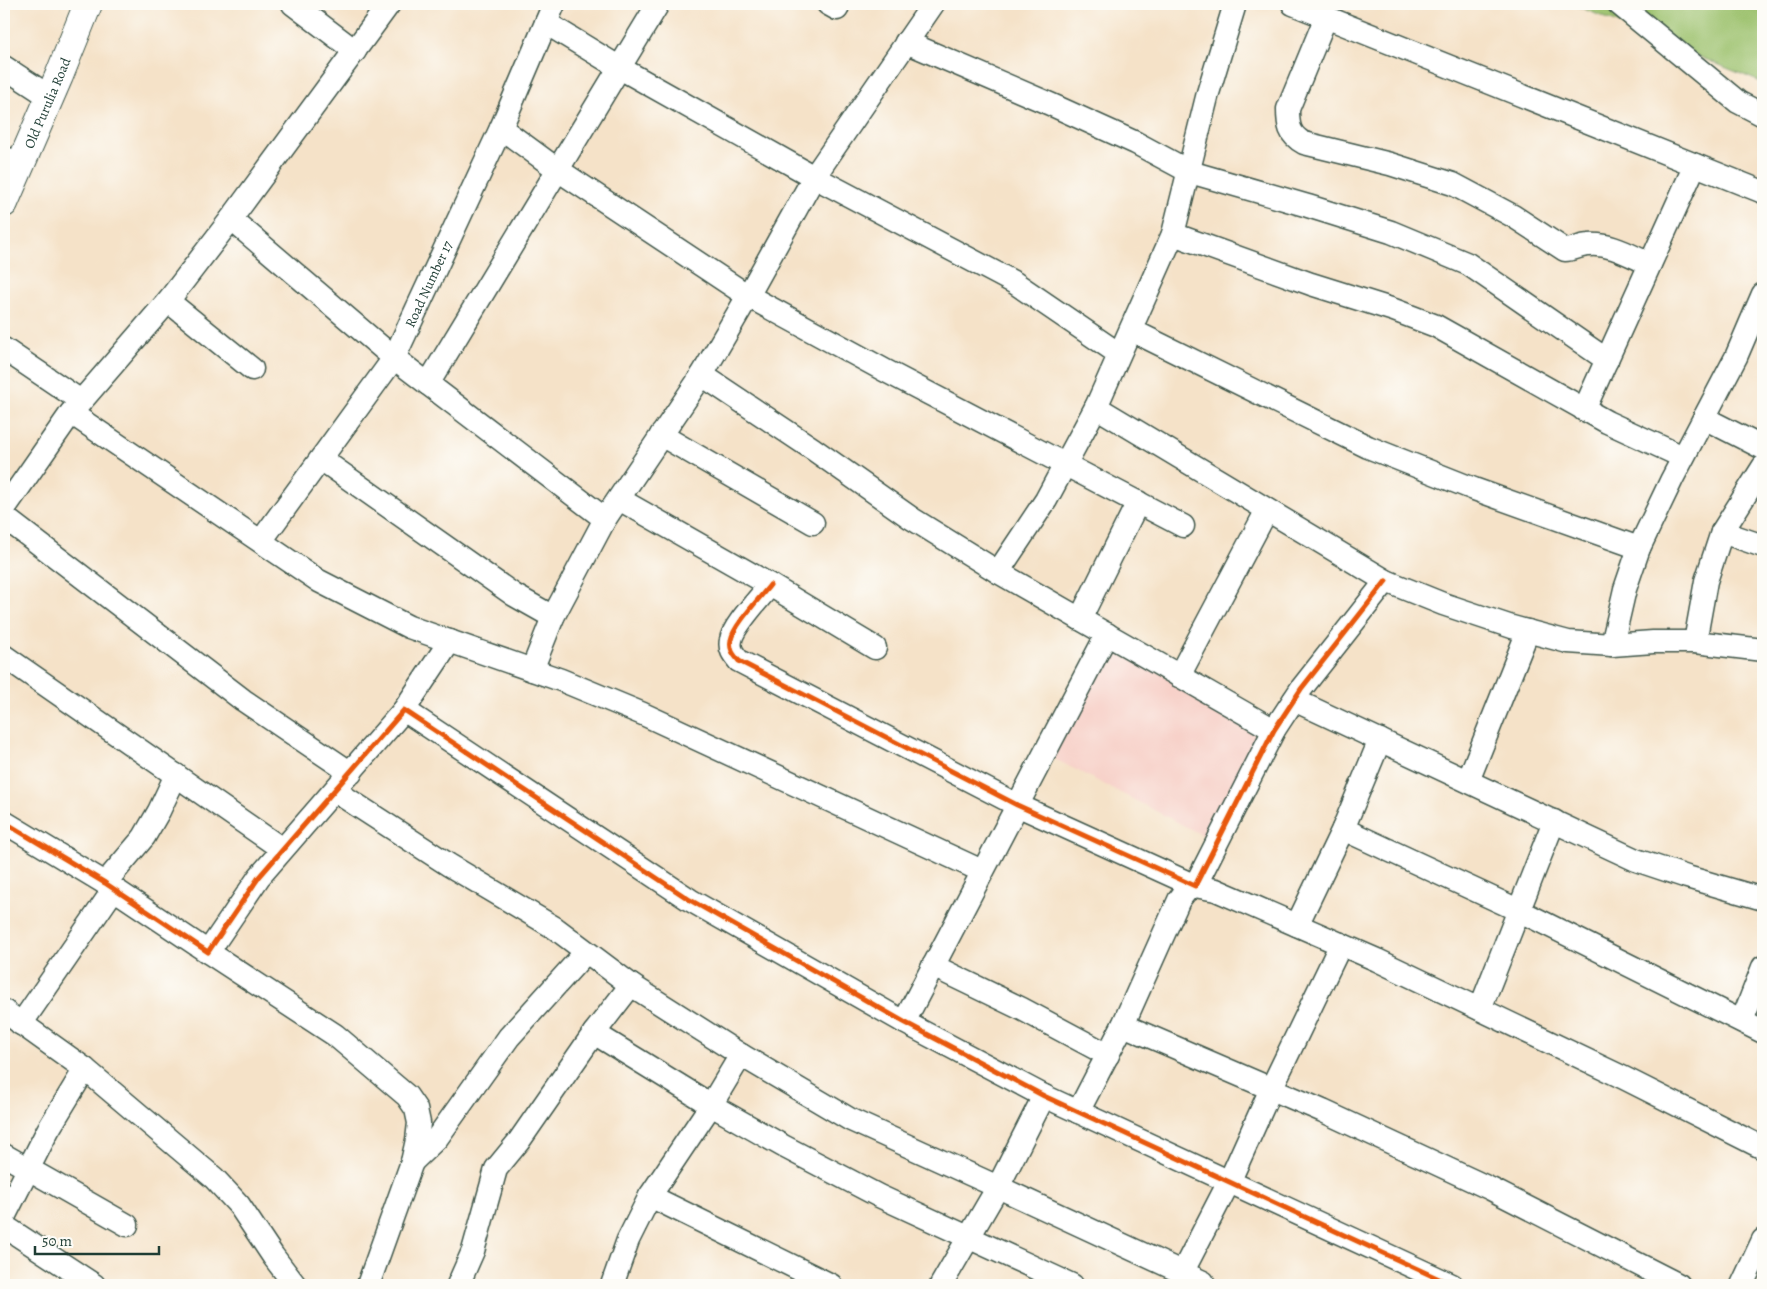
<svg xmlns="http://www.w3.org/2000/svg" width="1767" height="1289" viewBox="0 0 1767 1289" font-family="Alegreya,serif">
<rect width="100%" height="100%" fill="#fdfcf7"/>
<filter id="ink" filterUnits="userSpaceOnUse"><feTurbulence type="fractalNoise" baseFrequency=".02" numOctaves="2"/><feDisplacementMap in="SourceGraphic" scale="10" xChannelSelector="R" yChannelSelector="G"/><feConvolveMatrix kernelMatrix="1 2 1 2 8 2 1 2 1" color-interpolation-filters="sRGB"/></filter>
<filter id="wash" filterUnits="userSpaceOnUse"><feTurbulence type="fractalNoise" baseFrequency=".0096" numOctaves="4" result="noise"/><feDisplacementMap in="SourceGraphic" scale="20" xChannelSelector="R" yChannelSelector="G"/><feGaussianBlur stdDeviation="1.12" result="paint"/><feColorMatrix in="noise" values="0 0 0 0 0 0 0 0 0 0 0 0 0 0 0 0 0 1.4 0 .05"/><feComposite in="paint" operator="in"/></filter>
<g filter="url(#wash)">
<rect width="100%" height="100%" fill="#f5e2c8"/>
<polygon fill="#f7d1c9" points="1110,646 1265,728 1210,839 1053,758"/>
<polygon fill="#9bc16c" stroke="#5d7f50" points="1572,4 1763,4 1763,83"/>
</g>
<g filter="url(#ink)">
<g fill="none" stroke-linecap="round" stroke-linejoin="round">
<defs>
<g id="minor">
<polyline points="293,4 355,51"/>
<polyline points="828,4 837,9"/>
<polyline points="1293,4 1763,192"/>
<polyline points="1619,4 1738,102 1763,115"/>
<path d="M1326 17 1288 109C1288 125 1289 135 1304 143L1390 164 1453 184 1513 216 1565 250C1574 250 1580 245 1589 245 1611 243 1631 256 1650 264"/>
<polyline points="546,23 620,68 814,177 1015,283 1119,354"/>
<polyline points="906,42 1050,104 1136,143 1190,172 1308,206 1391,232 1468,264 1607,360"/>
<polyline points="4,67 50,97"/>
<polyline points="501,128 558,170 748,296 884,370 1183,526"/>
<polyline points="4,157 19,167"/>
<polyline points="231,219 394,358 605,519"/>
<polyline points="1173,234 1311,284 1394,310 1436,326 1607,422 1683,457"/>
<polyline points="168,301 252,369"/>
<polyline points="1131,330 1368,447 1474,489 1639,548"/>
<polyline points="4,349 81,401"/>
<polyline points="702,375 813,449 911,518 998,572 1274,730"/>
<polyline points="428,384 658,4"/>
<polyline points="1096,407 1386,581 1443,604 1512,627 1568,642 1612,645 1653,642 1695,642 1763,650"/>
<polyline points="1584,410 1695,165"/>
<polyline points="71,413 319,581 409,627 561,680 643,714 982,871"/>
<polyline points="1704,418 1763,448"/>
<polyline points="661,435 813,523"/>
<polyline points="321,459 514,595 553,617"/>
<polyline points="619,499 770,585 875,648"/>
<polyline points="4,509 71,413 168,301 231,219 389,4"/>
<polyline points="4,517 243,700 351,773"/>
<polyline points="1722,532 1763,546"/>
<path id="s1" d="M261 541 394 358 501 128 554 4"/>
<polyline points="998,572 1046,500 1096,407 1173,234 1208,93 1235,4"/>
<path d="M770 585C760 598 733 626 731 640 729 649 733 654 739 661L1017 805 1195 886 1274 730 1301 689 1386 581"/>
<polyline points="1080,619 1138,502"/>
<polyline points="1695,642 1706,581 1722,532 1763,467"/>
<polyline points="1612,645 1625,589 1639,548 1672,479 1736,357 1763,294"/>
<polyline points="4,656 282,849"/>
<polyline points="532,670 553,617 605,519 702,375 748,296 814,177 933,4"/>
<polyline points="1179,676 1267,510"/>
<polyline points="1294,700 1636,860 1687,877 1763,899"/>
<polyline points="404,710 450,641"/>
<polyline points="1468,781 1528,631"/>
<polyline points="335,791 449,865 555,928 631,985 741,1055 851,1120 998,1187 1044,1096"/>
<polyline points="4,822 105,883 208,952 259,877 404,710 690,900 904,1022 1044,1096 1452,1285"/>
<polyline points="1343,829 1518,910 1763,1032"/>
<polyline points="105,883 144,837 159,811 176,775"/>
<polyline points="1297,925 1343,829 1380,740"/>
<polyline points="208,952 335,1035 407,1096 416,1109 419,1123 417,1140 412,1162 368,1285"/>
<polyline points="933,966 1022,1009 1108,1055"/>
<polyline points="1480,1009 1554,821"/>
<polyline points="4,1011 85,1069 214,1178 239,1205 273,1256 295,1285"/>
<polyline points="1742,1021 1763,967"/>
<polyline points="904,1022 1107,634"/>
<polyline points="21,1024 114,889"/>
<polyline points="1123,1025 1323,1111 1491,1189 1679,1285"/>
<polyline points="594,1033 711,1105 785,1147 879,1196 1072,1285"/>
<polyline points="1078,1112 1123,1025 1179,900 1186,891 1195,886 1216,890 1377,960 1624,1078 1763,1148"/>
<polyline points="4,1155 127,1225"/>
<polyline points="412,1162 437,1138 509,1037 586,952"/>
<polyline points="650,1196 711,1105 741,1055"/>
<polyline points="4,1217 48,1130 85,1069"/>
<polyline points="4,1226 94,1285"/>
<polyline points="1182,1273 1230,1180 1271,1089 1341,944"/>
<polyline points="458,1285 473,1251 496,1169 519,1141 594,1033 631,985"/>
<polyline points="612,1285 628,1240 650,1196 831,1285"/>
<polyline points="941,1285 998,1187 1203,1282 1201,1285"/>
<polyline points="1742,1285 1763,1240"/>
</g>
<g id="major">
<path id="s2" d="M4 203 59 76 88 4"/>
</g>
</defs>
<use href="#minor" stroke="#3f564a" stroke-width="25"/>
<use href="#major" stroke="#3f564a" stroke-width="30"/>
<use href="#minor" stroke="#fff" stroke-width="22"/>
<use href="#major" stroke="#fff" stroke-width="28"/>
<defs>
<g id="cycleway">
<path d="M770 585C760 598 733 626 731 640 729 649 733 654 739 661L1017 805 1195 886 1274 730 1301 689 1386 581"/>
<polyline points="4,822 105,883 208,952 259,877 404,710 690,900 904,1022 1044,1096 1452,1285"/>
</g>
</defs>
<use href="#cycleway" stroke="#fdfcf7" stroke-width="8"/>
<use href="#cycleway" stroke="#e8590c" stroke-width="5"/>
</g>
</g>
<g text-anchor="middle" dominant-baseline="central" stroke-width="5" stroke-linejoin="round" paint-order="stroke">
<g font-size="14" fill="#1f3d34" stroke="#fdfcf7">
<text stroke="none"><textPath href="#s2" startOffset="109">Old Purulia Road</textPath></text>
<text stroke="none"><textPath href="#s1" startOffset="308">Road Number 17</textPath></text>
</g>
</g>
<rect width="1767" height="1289" fill="none" stroke="#fdfcf7" stroke-width="20"/>
<path d="M35 1246v8h124v-8" fill="none" stroke="#1f3d34" stroke-width="2.5"/>
<text x="42" y="1246" font-size="15" fill="#1f3d34" stroke="#fdfcf7" stroke-width="4" paint-order="stroke">50 m</text>
</svg>
